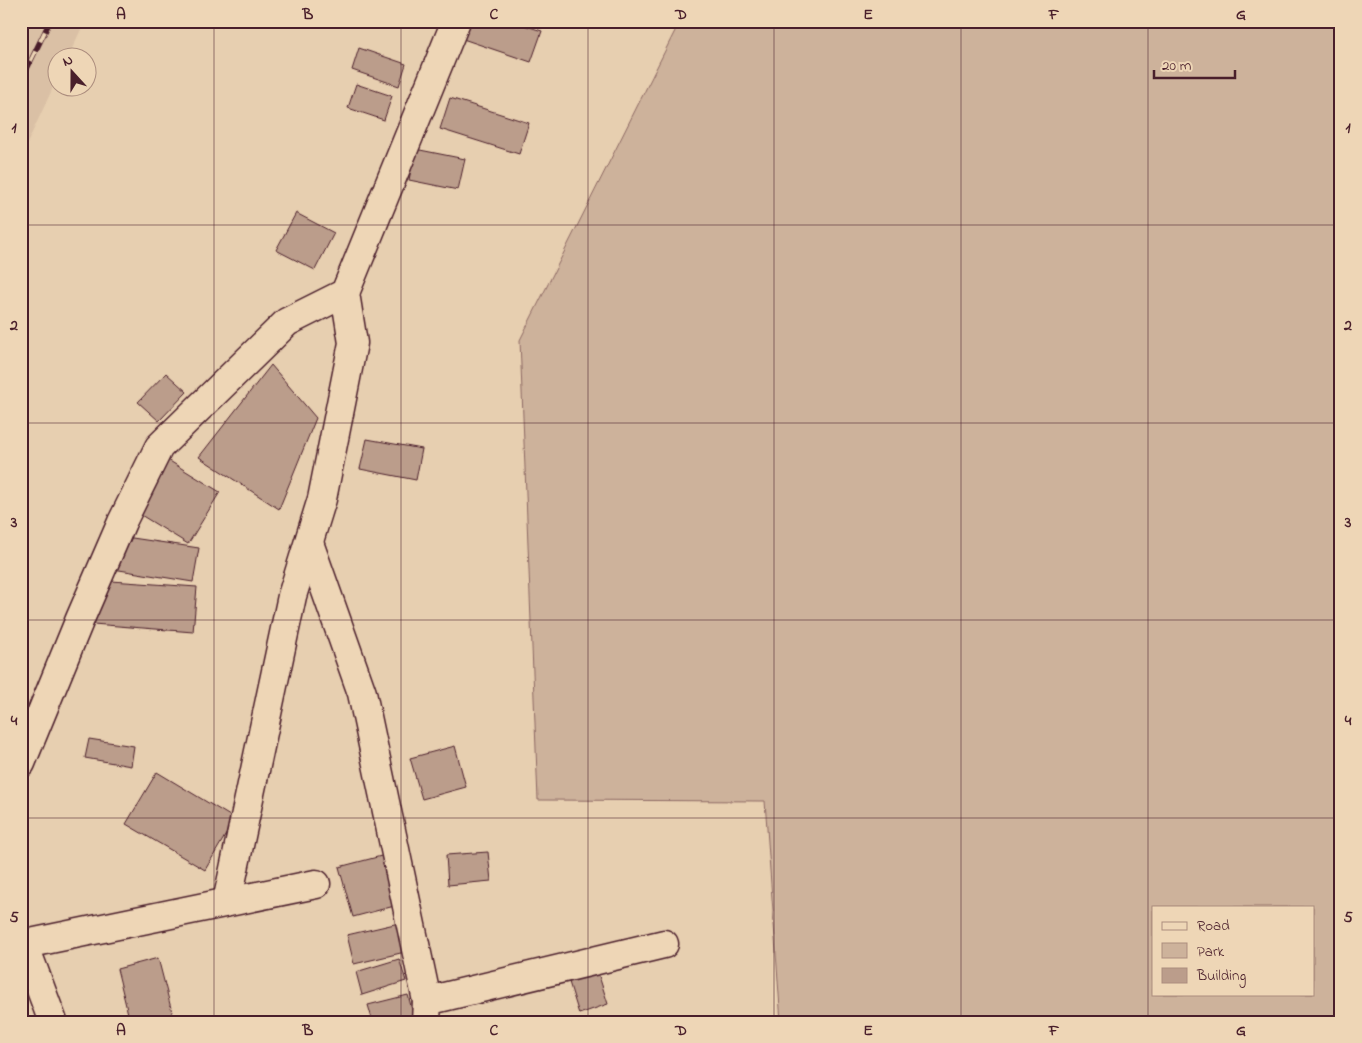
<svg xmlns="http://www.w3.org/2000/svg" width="1362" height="1043" viewBox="0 0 1362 1043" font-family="'Indie Flower',sans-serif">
<rect width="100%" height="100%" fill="#e7cfb0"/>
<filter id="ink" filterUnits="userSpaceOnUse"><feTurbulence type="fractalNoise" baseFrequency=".02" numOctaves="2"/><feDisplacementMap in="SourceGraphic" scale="10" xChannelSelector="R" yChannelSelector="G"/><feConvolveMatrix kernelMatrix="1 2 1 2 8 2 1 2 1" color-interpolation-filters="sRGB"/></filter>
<g filter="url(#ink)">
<polygon fill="#dac0a5" points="21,21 85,21 68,57 58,58 57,79 25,148 21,159"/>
<path fill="#cdb29b" stroke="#8c6863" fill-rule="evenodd" d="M680 21H1341V1022H781L765 801 538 800 520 340ZM1153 907H1313V994H1153Z"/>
<g fill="#bb9d8b" stroke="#4a1f2b">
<polygon points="466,21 511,21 542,31 531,62 460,38"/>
<polygon points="359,48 406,64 399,86 352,70"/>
<polygon points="356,84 392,96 384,120 348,108"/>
<polygon points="450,98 529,123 519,154 440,129"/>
<polygon points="415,149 465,159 458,190 409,180"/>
<polygon points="296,213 334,233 315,270 276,250"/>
<polygon points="271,365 316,418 279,509 199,457"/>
<polygon points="166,373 187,392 159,421 138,402"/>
<polygon points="367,439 422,449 416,480 360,469"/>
<polygon points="168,460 220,492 188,544 136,512"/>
<polygon points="119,536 199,548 193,582 113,569"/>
<polygon points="97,580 197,587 193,632 93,624"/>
<polygon points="89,739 134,746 131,766 85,758"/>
<polygon points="455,746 466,787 422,799 410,758"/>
<polygon points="157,772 235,819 205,870 126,824"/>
<polygon points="488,852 491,881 448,885 446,855"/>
<polygon points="389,854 402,904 353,917 339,867"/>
<polygon points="399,923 405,952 354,964 347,935"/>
<polygon points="158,958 173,1016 151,1022 130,1022 117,969"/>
<polygon points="399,959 406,981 362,995 356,972"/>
<polygon points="598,973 608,1004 579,1014 569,982"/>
<polygon points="408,995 415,1021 411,1022 373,1022 368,1005"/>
</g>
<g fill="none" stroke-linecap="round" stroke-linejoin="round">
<defs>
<g id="minor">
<polyline points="309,543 362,693 427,1001"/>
<polyline points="21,763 80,619 122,522 159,447 287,322 345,293 456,21"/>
<polyline points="227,902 292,596 322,499 353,343 345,293"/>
<polyline points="24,944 53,1022"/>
<polyline points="21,945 316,884"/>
<polyline points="426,1022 427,1001 664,944"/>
</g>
</defs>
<use href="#minor" stroke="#4a1f2b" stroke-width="31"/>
<use href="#minor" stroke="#eed6b6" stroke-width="28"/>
<defs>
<g id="rail">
<polyline points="21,34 28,21"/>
<polyline points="21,81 50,21"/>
</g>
</defs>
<use href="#rail" stroke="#4a1f2b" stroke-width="5.5"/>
<use href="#rail" stroke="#eed6b6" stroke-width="4" stroke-dasharray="11" stroke-linecap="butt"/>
</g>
</g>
<path fill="none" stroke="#4a1f2b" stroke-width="1" stroke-opacity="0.55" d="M214 21V1022M401 21V1022M588 21V1022M774 21V1022M961 21V1022M1148 21V1022M21 225H1341M21 423H1341M21 620H1341M21 818H1341"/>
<rect width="1362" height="1043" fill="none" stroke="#eed6b6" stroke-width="55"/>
<rect x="1152" y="906" width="162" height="90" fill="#eed6b6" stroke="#ac8d7e"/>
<rect x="1162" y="922" width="25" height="8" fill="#eed6b6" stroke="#ac8d7e"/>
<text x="1197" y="930" font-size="15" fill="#4a1f2b">Road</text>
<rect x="1162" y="943" width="25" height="15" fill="#cdb29b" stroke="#ac8d7e"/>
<text x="1197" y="956" font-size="15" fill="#4a1f2b">Park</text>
<rect x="1162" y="968" width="25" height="15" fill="#bb9d8b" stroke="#ac8d7e"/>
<text x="1197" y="980" font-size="15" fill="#4a1f2b">Building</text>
<g transform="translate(72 72) rotate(339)"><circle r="24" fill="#eed6b6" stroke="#ac8d7e"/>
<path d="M0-4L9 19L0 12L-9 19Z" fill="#4a1f2b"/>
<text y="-8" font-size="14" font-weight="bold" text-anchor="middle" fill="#4a1f2b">N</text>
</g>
<path d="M1154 70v8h81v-8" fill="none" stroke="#4a1f2b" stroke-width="2.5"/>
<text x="1162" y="70" font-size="15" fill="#4a1f2b" stroke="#eed6b6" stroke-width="4" paint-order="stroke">20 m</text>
<rect x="28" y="28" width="1306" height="988" fill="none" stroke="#4a1f2b" stroke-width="2"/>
<g font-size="16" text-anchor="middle" font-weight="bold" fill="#4a1f2b">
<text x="121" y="19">A</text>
<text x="308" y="19">B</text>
<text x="494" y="19">C</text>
<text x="681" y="19">D</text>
<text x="868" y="19">E</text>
<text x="1054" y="19">F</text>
<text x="1241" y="19">G</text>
<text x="14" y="132">1</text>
<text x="1348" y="132">1</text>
<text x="14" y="330">2</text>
<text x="1348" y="330">2</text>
<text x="14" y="527">3</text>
<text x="1348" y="527">3</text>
<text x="14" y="725">4</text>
<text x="1348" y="725">4</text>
<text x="14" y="922">5</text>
<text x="1348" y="922">5</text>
<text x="121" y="1035">A</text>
<text x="308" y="1035">B</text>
<text x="494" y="1035">C</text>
<text x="681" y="1035">D</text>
<text x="868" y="1035">E</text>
<text x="1054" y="1035">F</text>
<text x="1241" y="1035">G</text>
</g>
</svg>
